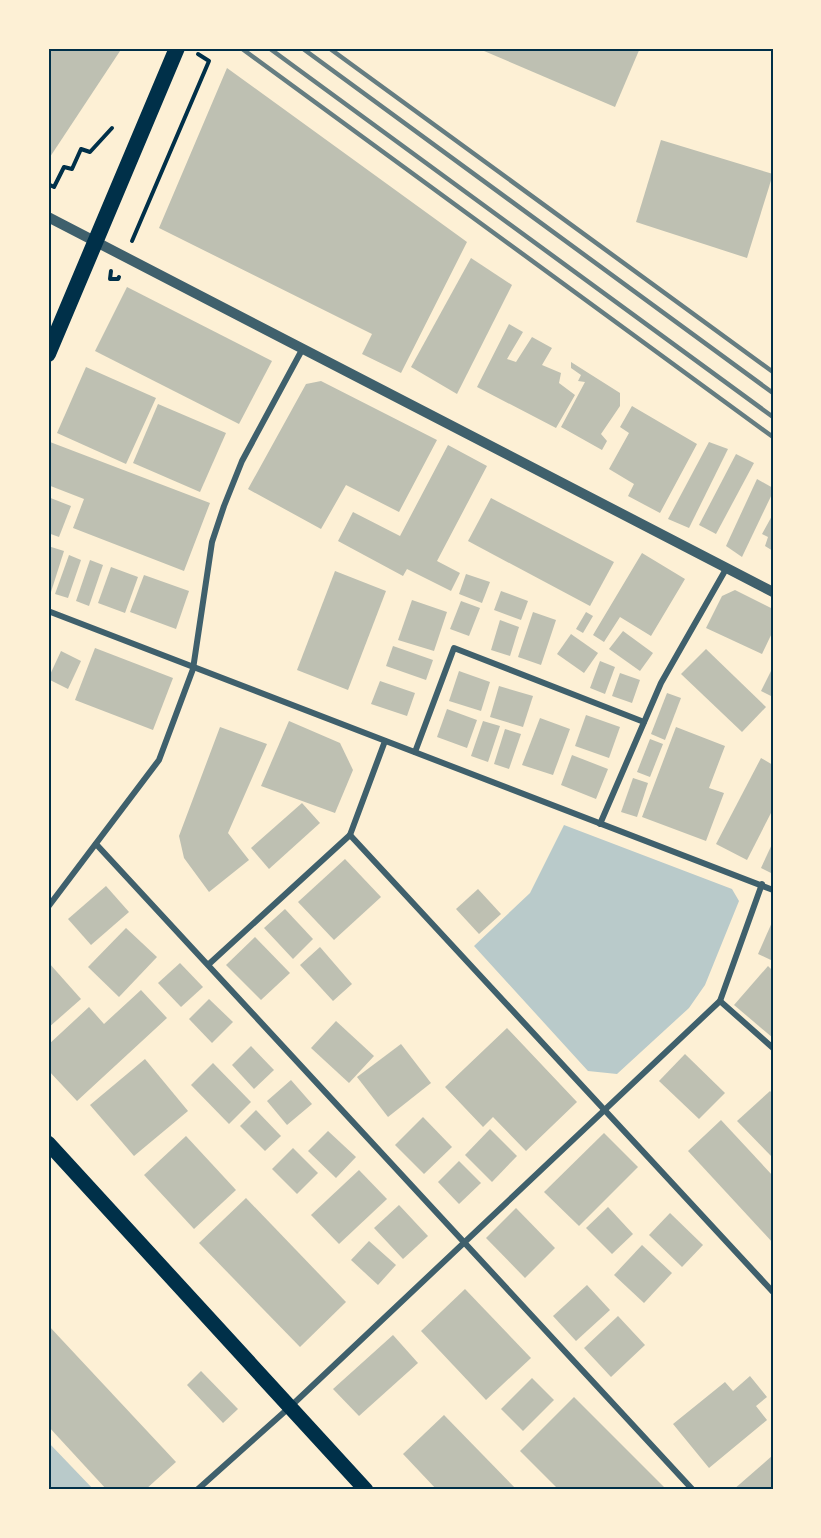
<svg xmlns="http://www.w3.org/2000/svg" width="821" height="1538" viewBox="0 0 821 1538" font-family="Jost,sans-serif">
<rect width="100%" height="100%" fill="#fdf0d5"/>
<g fill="#b9caca">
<polygon points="564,825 732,889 739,901 705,985 689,1008 617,1074 588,1071 474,946 530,893"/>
<polygon points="48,1442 94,1490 48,1490"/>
</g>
<g fill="#bec0b2">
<polygon points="48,48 122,48 48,160"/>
<polygon points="477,48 640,48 615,107"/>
<polygon points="227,68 467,242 401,373 362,354 372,334 159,228"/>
<polygon points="661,140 773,174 747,258 636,222"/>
<polygon points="471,258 512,285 457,394 411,367"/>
<polygon points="127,287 272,361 239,424 95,351"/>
<polygon points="509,324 523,332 507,359 516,362 532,337 552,348 542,365 561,373 559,383 575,395 556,428 477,387"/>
<polygon points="571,362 620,393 620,406 601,434 607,441 602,450 561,427 585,382 578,381 581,375 571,368"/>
<polygon points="86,367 156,398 126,464 57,433"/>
<polygon points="321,381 437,440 399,512 346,485 321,529 248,489 306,384"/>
<polygon points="158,404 226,433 200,492 133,463"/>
<polygon points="632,406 697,444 660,513 628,496 634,484 609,469 629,433 620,427"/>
<polygon points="50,442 210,503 184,571 73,528 84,499 48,485"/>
<polygon points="709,442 728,449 689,528 668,519"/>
<polygon points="448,445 487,466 437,561 460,573 451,591 407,569 403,576 338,541 353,512 400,536"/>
<polygon points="736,454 754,463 716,534 699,525"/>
<polygon points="757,479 773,488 773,492 742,557 726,546"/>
<polygon points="48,497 71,506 59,537 48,533"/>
<polygon points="491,498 614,562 590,606 468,541"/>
<polygon points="773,514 773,551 765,546 768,537 762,534"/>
<polygon points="48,546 64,551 51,592 48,591"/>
<polygon points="642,553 685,579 651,636 620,617 604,642 593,635"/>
<polygon points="69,555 81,560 68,598 55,594"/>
<polygon points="90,560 103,565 89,606 76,601"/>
<polygon points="111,567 138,577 125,613 98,603"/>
<polygon points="335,571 386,591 348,690 297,670"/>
<polygon points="466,574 490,582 482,603 459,594"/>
<polygon points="144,575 189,591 176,629 130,612"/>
<polygon points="735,590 773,609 773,631 762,654 706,628 722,596"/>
<polygon points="501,591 528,601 521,620 494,610"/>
<polygon points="412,600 447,612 434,651 398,640"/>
<polygon points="461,601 480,608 469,636 450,629"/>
<polygon points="533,612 556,620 541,665 518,657"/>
<polygon points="586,612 593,616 583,633 576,629"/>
<polygon points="500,620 519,627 510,656 491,650"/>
<polygon points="623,631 653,653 640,671 609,649"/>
<polygon points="571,634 598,653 584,673 557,654"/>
<polygon points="393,646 433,660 426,680 386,666"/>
<polygon points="95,648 173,678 153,730 75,700"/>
<polygon points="706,649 766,707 742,732 681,674"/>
<polygon points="61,651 81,661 68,689 48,679"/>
<polygon points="600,661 615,667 605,694 590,688"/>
<polygon points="773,667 773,697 761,691"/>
<polygon points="459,671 490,682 481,711 449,701"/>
<polygon points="620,673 640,680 632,703 612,696"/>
<polygon points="380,681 415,693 407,716 371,704"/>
<polygon points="499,686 533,696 523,727 490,717"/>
<polygon points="667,693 681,698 665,740 651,734"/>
<polygon points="447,709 477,720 467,748 437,737"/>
<polygon points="586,715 620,727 609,758 575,746"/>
<polygon points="540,718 570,729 553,775 522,765"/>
<polygon points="289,721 340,743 353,770 335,813 261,786"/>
<polygon points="483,721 500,726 488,762 471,756"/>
<polygon points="220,727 267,744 228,833 249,860 209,892 184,858 179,836"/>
<polygon points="676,727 725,746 709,788 724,793 706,841 642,817"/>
<polygon points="505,729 521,734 509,769 494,764"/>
<polygon points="650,739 663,744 650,777 637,772"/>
<polygon points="572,755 608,769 596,799 561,785"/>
<polygon points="761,758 773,765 773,809 747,860 716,844"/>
<polygon points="633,778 648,783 637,817 621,812"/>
<polygon points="302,803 320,823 269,869 251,848"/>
<polygon points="773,842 773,874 761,868"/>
<polygon points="345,859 381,897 334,940 298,902"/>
<polygon points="106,886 129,912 91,945 68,919"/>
<polygon points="478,889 501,914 479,934 456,909"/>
<polygon points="285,909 313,939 293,959 264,928"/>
<polygon points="773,920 773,961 758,954"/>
<polygon points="126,928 157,957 119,997 88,967"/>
<polygon points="255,937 290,973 261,1000 226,965"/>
<polygon points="320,947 352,984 333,1001 300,965"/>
<polygon points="49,963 81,999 48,1028 48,964"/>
<polygon points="180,963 203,987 181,1007 158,983"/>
<polygon points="768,966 773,971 773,1038 734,1005"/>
<polygon points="141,990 167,1018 77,1101 48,1070 48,1045 89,1007 104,1024"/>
<polygon points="209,999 233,1022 212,1043 189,1019"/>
<polygon points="336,1021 374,1056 349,1083 311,1048"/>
<polygon points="507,1028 577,1102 526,1151 493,1117 483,1127 445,1087"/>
<polygon points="401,1044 431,1083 388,1117 357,1077"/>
<polygon points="251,1046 274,1070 254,1089 232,1065"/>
<polygon points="685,1054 725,1093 699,1119 659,1081"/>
<polygon points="145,1059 188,1111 134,1156 90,1105"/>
<polygon points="213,1063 251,1102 229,1124 191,1085"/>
<polygon points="291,1080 312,1104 287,1125 267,1101"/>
<polygon points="770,1091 773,1094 773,1158 737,1121"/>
<polygon points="256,1110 281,1136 265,1151 240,1126"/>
<polygon points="423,1117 452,1147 424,1174 395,1145"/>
<polygon points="721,1120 773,1176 773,1243 688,1151"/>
<polygon points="490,1129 517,1156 492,1182 465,1155"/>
<polygon points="328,1131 356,1157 336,1178 308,1151"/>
<polygon points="604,1133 638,1167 579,1226 544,1192"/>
<polygon points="186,1136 236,1190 194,1229 144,1175"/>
<polygon points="293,1148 318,1173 297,1194 272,1169"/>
<polygon points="459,1161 481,1183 459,1204 438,1182"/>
<polygon points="359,1170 387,1199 339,1244 311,1215"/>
<polygon points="246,1198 346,1302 300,1347 199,1243"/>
<polygon points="399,1205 428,1236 403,1259 374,1228"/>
<polygon points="608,1207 633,1234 612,1254 586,1228"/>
<polygon points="516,1208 555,1248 525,1278 486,1238"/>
<polygon points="670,1213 703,1245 682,1267 649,1235"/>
<polygon points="369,1241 396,1265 378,1285 351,1260"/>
<polygon points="642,1245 672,1273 644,1303 614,1275"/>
<polygon points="587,1285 610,1310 576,1341 553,1316"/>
<polygon points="465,1289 531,1358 486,1400 421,1331"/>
<polygon points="618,1316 645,1345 611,1377 584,1348"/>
<polygon points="48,1325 176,1462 145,1490 107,1490 48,1426"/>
<polygon points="393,1335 418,1363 359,1416 333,1389"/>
<polygon points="201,1371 238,1409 223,1423 187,1385"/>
<polygon points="750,1376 767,1397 756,1406 767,1420 709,1468 673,1424 725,1382 733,1391"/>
<polygon points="532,1378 554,1400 523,1431 501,1409"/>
<polygon points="574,1397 667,1490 559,1490 520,1451"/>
<polygon points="444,1415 517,1490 437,1490 403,1454"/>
<polygon points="773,1455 773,1490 733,1490"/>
</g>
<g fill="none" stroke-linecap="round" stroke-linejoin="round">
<g stroke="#003049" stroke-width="4">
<polyline points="48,184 54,187 64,167 72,169 81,149 90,152 112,128"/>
<polyline points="132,241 209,61 198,54"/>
<polyline points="111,271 110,279 118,279 119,277"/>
</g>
<g stroke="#3f606c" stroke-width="6">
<polyline points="48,611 773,890"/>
<polyline points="415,752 454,648 644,722"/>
<polyline points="600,824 661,683 726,569"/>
<polyline points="350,835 773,1292"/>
<polyline points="96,844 693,1490"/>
<polyline points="48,907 159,760 193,669 212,542 224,506 242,461 303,348"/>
<polyline points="209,964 350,835 385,741"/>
<polyline points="720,1001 773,1048"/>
<polyline points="197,1490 291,1406 720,1001 762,884"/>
</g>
<polyline stroke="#3f606c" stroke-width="10" points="48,217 773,592"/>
<polyline stroke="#003049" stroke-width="15" points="48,1143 366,1490"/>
<polyline stroke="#003049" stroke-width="16" points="48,354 177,48"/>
<g stroke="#657d81" stroke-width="4.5">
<polyline points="241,48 773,437"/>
<polyline points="269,48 773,417"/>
<polyline points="302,48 773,393"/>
<polyline points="329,48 773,372"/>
</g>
</g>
<rect width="821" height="1538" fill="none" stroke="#fdf0d5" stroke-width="99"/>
<rect x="50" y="50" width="722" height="1438" fill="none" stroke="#003049" stroke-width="2"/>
</svg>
